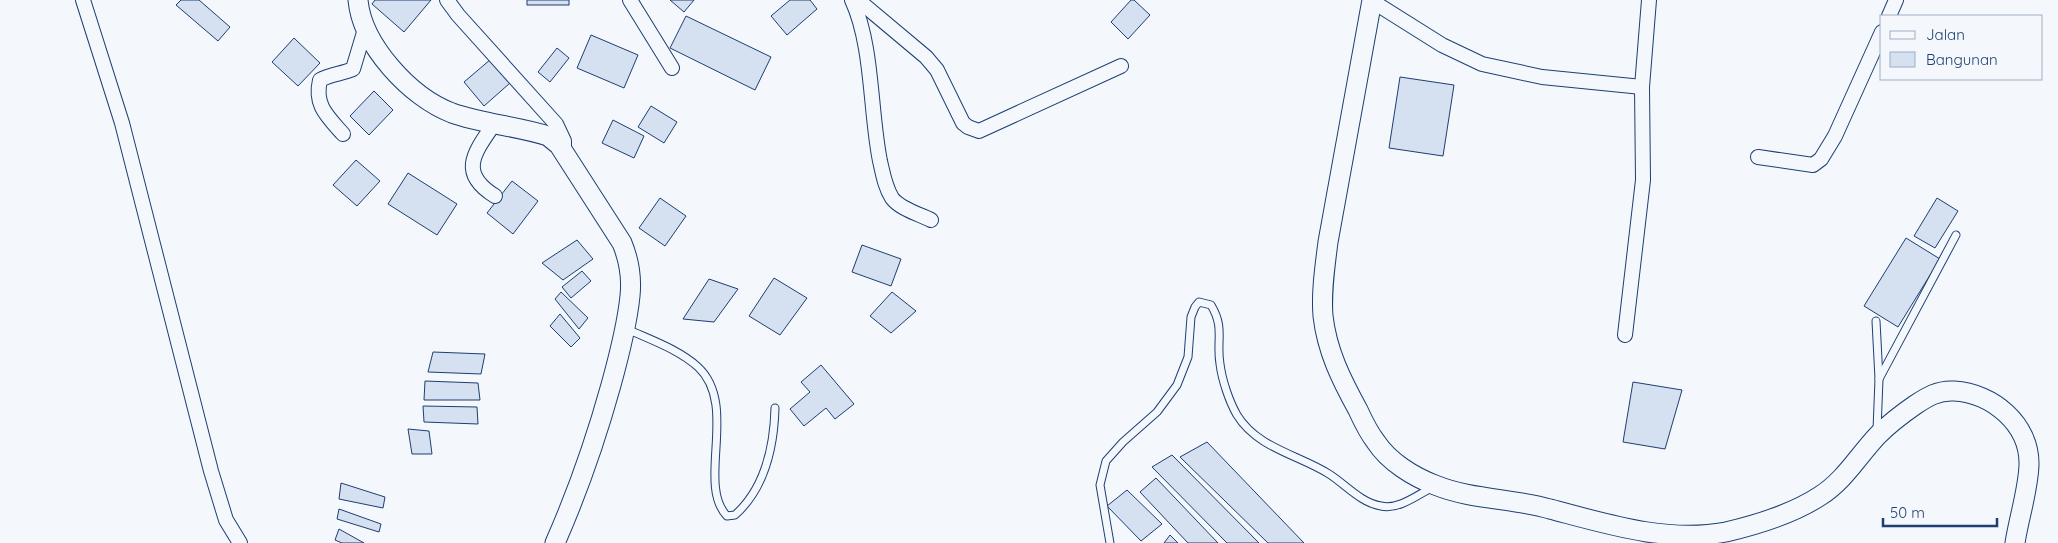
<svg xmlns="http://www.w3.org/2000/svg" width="2058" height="543" viewBox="0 0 2058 543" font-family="Quicksand,sans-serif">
<rect width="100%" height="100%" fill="#f4f7fb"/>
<g fill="#d5e0f0" stroke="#1d3f73">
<polygon points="181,0 199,0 230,27 218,41 176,5"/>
<polygon points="375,0 431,0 404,32 372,4"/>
<rect x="527" y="0" width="42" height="5"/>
<polygon points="670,0 694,0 684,12"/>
<polygon points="790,0 810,0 817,9 787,35 771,16"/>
<polygon points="1131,0 1134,0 1150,15 1128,39 1111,22"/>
<polygon points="686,16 771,57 755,90 670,48"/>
<polygon points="591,35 638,55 624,88 577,68"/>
<polygon points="294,38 320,63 298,86 272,62"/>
<polygon points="557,48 569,58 550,82 538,72"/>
<polygon points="491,59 510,83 484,106 464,82"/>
<polygon points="1400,77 1454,85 1443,156 1389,148"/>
<polygon points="374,91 393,110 369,135 350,116"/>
<polygon points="651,106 677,122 664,143 638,127"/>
<polygon points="613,120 644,136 634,158 602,143"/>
<polygon points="356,160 380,181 357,206 333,185"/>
<polygon points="408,173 457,204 437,235 388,204"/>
<polygon points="512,181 538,201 513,234 487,213"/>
<polygon points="660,198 686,216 665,246 639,228"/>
<polygon points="1937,198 1958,211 1935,248 1914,236"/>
<polygon points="1906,238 1940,259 1898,327 1864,306"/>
<polygon points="577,240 593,259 563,280 542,263"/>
<polygon points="862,245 901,259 891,286 852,272"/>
<polygon points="582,271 591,281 571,298 562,287"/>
<polygon points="774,278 807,298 780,335 749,316"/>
<polygon points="709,279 738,289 714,322 683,319"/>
<polygon points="561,292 588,318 579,329 555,299"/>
<polygon points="892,292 916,311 891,333 870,316"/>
<polygon points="560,314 580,338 571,347 550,326"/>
<polygon points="433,352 485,354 481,374 428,372"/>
<polygon points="821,365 854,404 835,419 826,408 804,426 790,409 810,392 801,382"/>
<polygon points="425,381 478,383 480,400 424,400"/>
<polygon points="1633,382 1682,390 1665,449 1623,442"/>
<polygon points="423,406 477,407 478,424 424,422"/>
<polygon points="408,429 429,431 432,454 412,454"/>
<polygon points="1207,442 1304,543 1268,543 1180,457"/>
<polygon points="1172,455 1259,543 1227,543 1152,467"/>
<polygon points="1156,478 1218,543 1188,543 1140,492"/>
<polygon points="341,483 385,497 383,508 339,499"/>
<polygon points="1127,490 1162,524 1141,541 1107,506"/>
<polygon points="339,509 381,524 379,532 337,519"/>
<polygon points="339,529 364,543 342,543 335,540"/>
<polygon points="1170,535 1178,543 1164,543"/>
</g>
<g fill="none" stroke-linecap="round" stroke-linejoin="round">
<defs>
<g id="lane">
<polyline points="1876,321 1879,379 1877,430"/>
<path d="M627 329C651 340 678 349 698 367 739 405 696 484 727 516L735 515C765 488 774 446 775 408"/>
<polyline points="1879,379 1956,235"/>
<path d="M1110 543 1100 485 1106 461 1123 442 1157 412 1177 385 1188 357 1191 317 1195 307 1199 302 1211 305C1225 328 1216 341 1220 364 1222 380 1229 401 1237 415 1257 448 1299 455 1329 474 1345 484 1361 503 1381 506 1399 510 1417 495 1433 487"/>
</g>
<g id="street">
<polyline points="83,0 122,123 211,471 226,520 240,543"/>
<polyline points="447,0 458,15 556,124 564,141 564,152"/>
<polyline points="630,0 672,68"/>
<path d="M852 0C873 45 870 112 880 161 883 174 885 187 892 198 900 209 919 214 931 220"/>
<polyline points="858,0 926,57 937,70 963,123 968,127 979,131 1121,66"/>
<polyline points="1372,1 1442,45 1482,64 1542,77 1642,87"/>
<polyline points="1889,16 1896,0"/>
<path d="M494 124C474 153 458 173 495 196"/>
<path d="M343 134C327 116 314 105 320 80 330 74 342 74 353 69L365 29"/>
<polyline points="1758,157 1813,165 1821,159 1835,136 1882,32"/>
<polyline points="1625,335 1643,180 1642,87 1649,0"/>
</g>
<g id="secondary">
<path d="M358 0C362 45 410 97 452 113 483 124 517 126 548 136L559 145 622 243C629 260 632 277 630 296 627 326 619 356 611 385 596 439 578 491 555 543"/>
<path d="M1372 0 1328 242C1325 266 1321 292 1323 316 1327 351 1341 379 1358 410 1363 421 1369 433 1376 442 1389 462 1414 477 1435 485 1472 500 1512 498 1550 509 1607 524 1666 543 1726 532 1756 525 1794 513 1820 496 1845 480 1858 456 1878 435 1889 424 1902 414 1915 405 1927 397 1938 390 1954 391 1992 393 2030 424 2029 465 2028 491 2019 517 2015 543"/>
</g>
</defs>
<use href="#lane" stroke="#1d3f73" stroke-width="9"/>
<use href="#street" stroke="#1d3f73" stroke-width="16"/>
<use href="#secondary" stroke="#1d3f73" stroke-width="21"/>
<use href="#lane" stroke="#f4f7fb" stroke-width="7"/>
<use href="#street" stroke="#f4f7fb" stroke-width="14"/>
<use href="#secondary" stroke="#f4f7fb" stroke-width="19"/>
</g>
<rect x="1880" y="15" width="162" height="65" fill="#f4f7fb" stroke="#9eadc5"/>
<rect x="1890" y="31" width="25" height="8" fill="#f4f7fb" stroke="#9eadc5"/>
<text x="1926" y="40" font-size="15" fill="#1d3f73">Jalan</text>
<rect x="1890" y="52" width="25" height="15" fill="#d5e0f0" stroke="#9eadc5"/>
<text x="1926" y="65" font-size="15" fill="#1d3f73">Bangunan</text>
<path d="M1883 518v8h114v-8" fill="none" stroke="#1d3f73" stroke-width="2.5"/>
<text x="1890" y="518" font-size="15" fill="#1d3f73" stroke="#f4f7fb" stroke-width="4" paint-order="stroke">50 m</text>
</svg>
